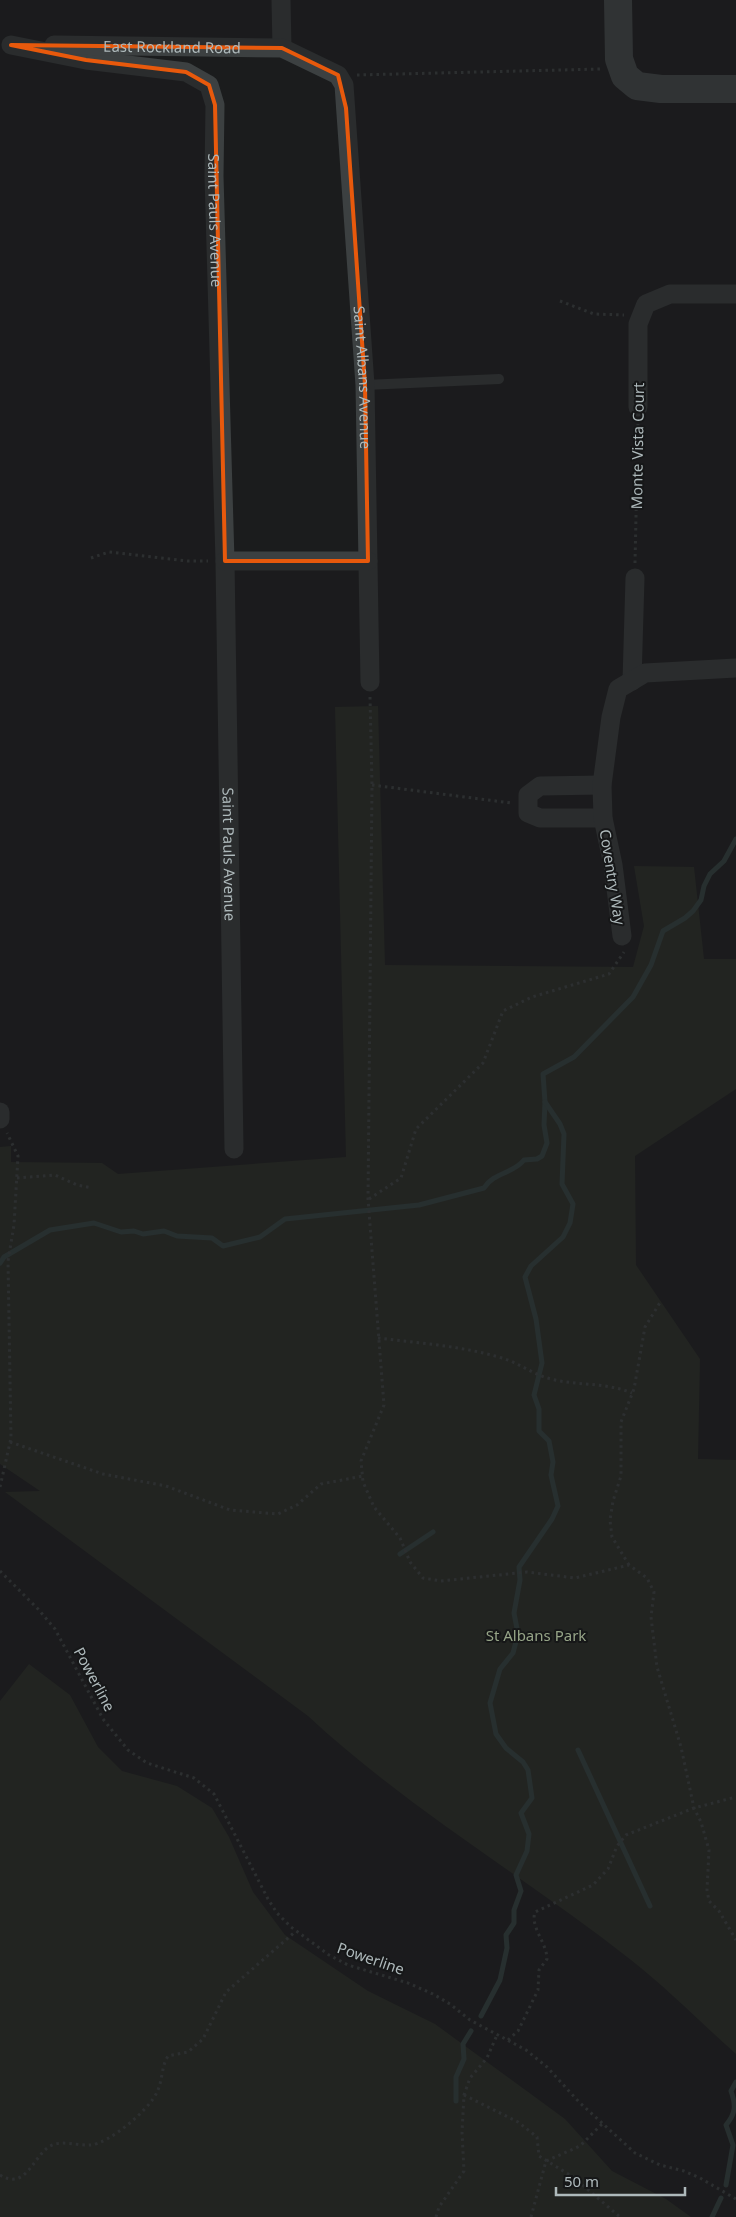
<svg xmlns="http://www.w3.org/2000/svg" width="736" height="2217" viewBox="0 0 736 2217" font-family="'Noto Sans',sans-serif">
<rect width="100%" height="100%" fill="#1b1c1d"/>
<g fill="#2b2f27">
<path d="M378 706 385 965 633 967 644 926 634 866 694 867 704 959H736V1089L635 1156 636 1265 700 1359 698 1459 736 1460V2054C701 2023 668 1989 631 1960 525 1877 407 1808 308 1716L5 1492 40 1491 0 1464V1147L11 1146V1162L102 1163 118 1174 346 1157 335 707Z"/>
<polygon points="29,1664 70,1695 98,1747 122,1771 177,1786 212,1808 229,1837 253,1892 285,1935 368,1991 435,2024 565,2119 612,2171 666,2199 691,2217 0,2217 0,1701"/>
</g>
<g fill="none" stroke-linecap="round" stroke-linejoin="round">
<g stroke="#364745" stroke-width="5">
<path d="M0 1263 4 1257 50 1230 94 1223 121 1232 134 1231 143 1234 164 1231 177 1236 212 1238 223 1246 260 1237 285 1219 419 1205 484 1188C494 1172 513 1174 524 1160L537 1159 542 1156 547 1143 544 1125 545 1102 543 1074 574 1057 633 997 651 965 663 931 685 918 693 911 701 900 704 886 710 874 724 861 736 839"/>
<polyline points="400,1554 433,1532"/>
<polyline points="578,1750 650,1906"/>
<polyline points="481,2016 500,1980 507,1948 506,1935 514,1923 514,1910 521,1891 516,1875 527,1851 529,1834 521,1813 532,1798 528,1770 523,1762 506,1748 496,1734 490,1703 500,1669 513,1653 518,1634 514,1613 520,1580 519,1567 552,1519 558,1506 551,1475 553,1462 549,1441 539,1431 539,1409 534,1395 542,1363 536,1319 525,1277 531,1266 563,1237 570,1223 573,1204 562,1184 564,1134 560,1124 545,1102"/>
<polyline points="456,2101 456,2077 464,2059 463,2044 471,2031"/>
<path d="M726 2185 733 2145 726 2125C736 2113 736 2105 731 2091L736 2082"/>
<polyline points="712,2217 721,2198"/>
</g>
<g stroke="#424748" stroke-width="3" stroke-dasharray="2.5 4" stroke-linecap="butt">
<polyline points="357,75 601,69"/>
<polyline points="560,301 594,314 624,315"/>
<polyline points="91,558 109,552 188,561 208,561"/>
<polyline points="635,563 638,424"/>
<polyline points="370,697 372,785 368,1199 384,1405 361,1461 363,1482 374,1507 400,1538 410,1562 423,1578 441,1581 527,1572 575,1578 629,1565 647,1578 654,1592 651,1617 657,1667 681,1747 694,1808 701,1822 709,1850 707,1890 709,1901 719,1911 736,1940"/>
<polyline points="372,785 511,803"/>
<polyline points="17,1178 55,1175 77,1185 92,1188"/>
<polyline points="369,1199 401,1178 416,1129 483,1063 503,1011 532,997 609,974 624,952"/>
<path d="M378 1338C419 1343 462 1346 502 1358 519 1363 534 1375 551 1379 578 1386 605 1382 632 1393"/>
<polyline points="10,1442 103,1474 166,1486 230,1510 278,1514 297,1505 321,1484 363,1476"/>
<polyline points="0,1487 11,1438 8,1261 14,1225 18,1156 7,1133"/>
<polyline points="629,1565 612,1537 610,1520 613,1501 621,1476 621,1422 634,1389 645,1327 661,1301"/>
<polyline points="0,1571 38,1609 55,1629 103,1719 128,1750 147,1763 194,1778 214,1794 268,1899 277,1913 291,1927 329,1955 348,1965 408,1983 433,1994 450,2004 470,2020 526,2050 547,2067 579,2102 635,2153 660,2165 684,2171 700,2178 736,2199"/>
<path d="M508 2040 518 2031 538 1990 539 1970 547 1959C547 1943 530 1927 535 1912L593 1885 608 1869 617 1846 626 1835 694 1808 736 1797"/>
<polyline points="464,2095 518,2122 537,2137 539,2156 573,2177 620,2217"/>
<path d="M0 2175C24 2190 32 2161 46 2149 58 2138 76 2146 90 2145 109 2144 150 2109 157 2092 163 2080 161 2067 168 2056L188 2052 203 2039 226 1992 296 1931"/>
<polyline points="436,2217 439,2207 464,2171 462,2132 464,2095 470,2078 487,2058 497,2035"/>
<polyline points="531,2217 546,2161 580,2146 603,2123"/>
</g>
<polyline stroke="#3c4041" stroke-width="10" points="365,385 499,379"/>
<g stroke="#3c4041" stroke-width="19">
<polyline points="281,0 282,48"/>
<path id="s1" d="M11 45 86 60 186 72 209 85 215 105 214 176 225 561 234 1149"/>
<path id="s2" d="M54 45 282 48 338 75 344 85 365 385 370 682"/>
<polyline points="638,407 638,324 646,304 670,294 736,294"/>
<polyline points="225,561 368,561"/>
<polyline points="632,681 635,578"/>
<polyline points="602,785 540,786 528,795 528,813 540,818 603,818"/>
<polyline points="622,936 613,865 603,818 602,785 611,717 618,689 645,673 736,668"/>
<polyline points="0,1112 0,1119"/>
</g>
<polyline stroke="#4a5051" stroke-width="28" points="618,0 619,59 625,76 637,86 661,89 736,89"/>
</g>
<path d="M0 0H736V2217H0ZM11 45 282 48 338 75 346 108 365 385 368 561H225L215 105 209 85 186 72 86 60Z" fill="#1b1c1d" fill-opacity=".55" fill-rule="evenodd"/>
<path fill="none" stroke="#e8590c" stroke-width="4" stroke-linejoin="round" d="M11 45 282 48 338 75 346 108 365 385 368 561H225L215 105 209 85 186 72 86 60Z"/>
<g text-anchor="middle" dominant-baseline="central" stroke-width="4" stroke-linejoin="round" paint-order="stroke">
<g font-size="15" fill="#aeb9bb" stroke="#161718">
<text stroke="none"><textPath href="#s2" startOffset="118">East Rockland Road</textPath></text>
<text stroke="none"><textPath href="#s1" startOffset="340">Saint Pauls Avenue</textPath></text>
<text stroke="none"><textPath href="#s2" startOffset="595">Saint Albans Avenue</textPath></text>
<text transform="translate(637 446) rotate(-89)">Monte Vista Court</text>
<text stroke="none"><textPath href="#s1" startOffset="974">Saint Pauls Avenue</textPath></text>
<text transform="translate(613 877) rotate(81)">Coventry Way</text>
<text transform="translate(95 1679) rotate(62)">Powerline</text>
<text transform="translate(371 1958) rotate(19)">Powerline</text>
</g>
<g font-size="15" fill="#96a487" stroke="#161718">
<text x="536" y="1635">St Albans Park</text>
</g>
</g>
<path d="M556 2187v8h129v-8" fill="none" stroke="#aeb9bb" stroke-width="2.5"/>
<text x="564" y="2187" font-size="15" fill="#aeb9bb" stroke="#161718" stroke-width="4" paint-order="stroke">50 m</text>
</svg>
